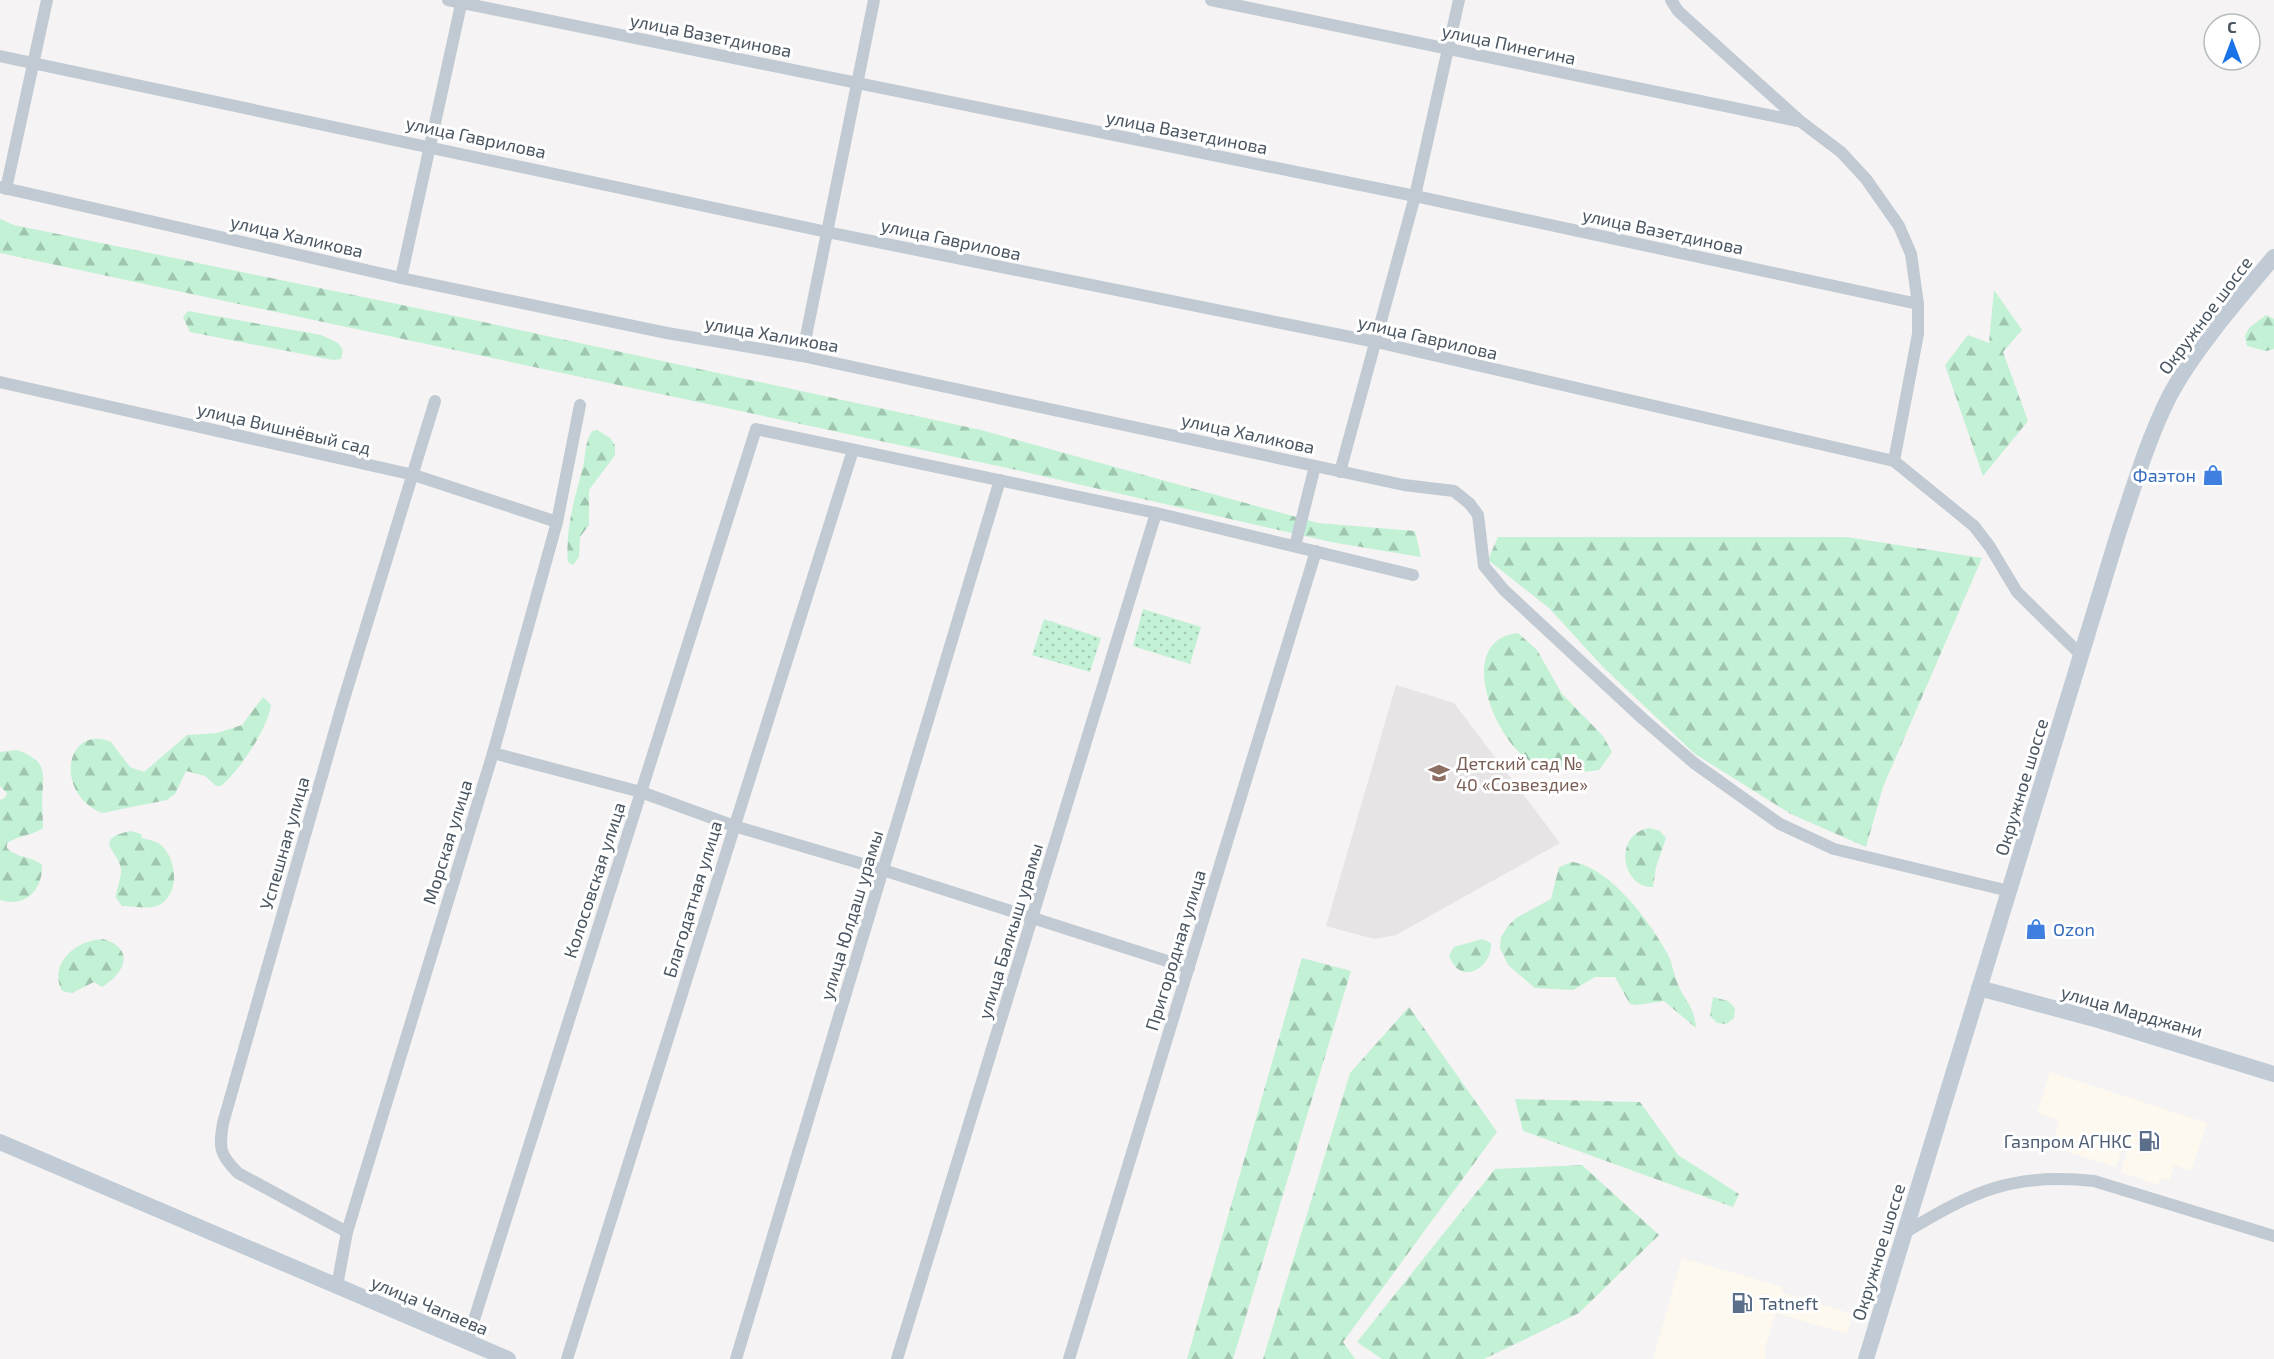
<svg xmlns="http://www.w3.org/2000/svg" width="2274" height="1359" viewBox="0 0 2274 1359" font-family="'Exo 2',sans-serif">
<defs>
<pattern id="grass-dots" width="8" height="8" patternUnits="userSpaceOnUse" patternTransform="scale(1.5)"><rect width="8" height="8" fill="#c3f1d5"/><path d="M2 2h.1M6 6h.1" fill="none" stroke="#a0c6b0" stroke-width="1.8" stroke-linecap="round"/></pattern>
<pattern id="forest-firs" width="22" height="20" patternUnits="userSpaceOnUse" patternTransform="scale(1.5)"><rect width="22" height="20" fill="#c3f1d5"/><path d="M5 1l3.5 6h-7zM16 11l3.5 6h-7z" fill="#a0c6b0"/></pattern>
</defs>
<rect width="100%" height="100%" fill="#f5f3f3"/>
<g fill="#fdf9ef">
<polygon points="2050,1072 2207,1123 2191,1171 2174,1165 2169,1181 2161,1178 2158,1185 2121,1172 2128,1148 2123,1146 2116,1167 2051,1147 2060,1120 2037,1113"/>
<polygon points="1682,1258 1783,1287 1782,1293 1853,1314 1847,1334 1776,1313 1764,1351 1766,1359 1653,1359"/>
</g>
<polygon fill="#e6e4e5" points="1396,685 1454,703 1560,843 1396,935 1374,939 1326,926"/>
<g fill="url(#grass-dots)">
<polygon points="1143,609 1201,627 1190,664 1133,646"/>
<polygon points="1044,619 1101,638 1090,672 1032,655"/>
</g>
<g fill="url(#forest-firs)">
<polygon points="0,219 14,225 460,317 981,430 1318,523 1415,531 1421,557 1331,542 1012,469 0,253"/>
<polygon points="1994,290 2022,330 2003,352 2028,421 1983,476 1945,365 1968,335 1989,343"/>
<polygon points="188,311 321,335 338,343 343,350 341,359 333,360 190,332 183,317"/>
<polygon points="2266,315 2274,319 2274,349 2266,351 2247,346 2245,336 2249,328"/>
<path d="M597 430 610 438 615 445V455L589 490V525L580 537 579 557 573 565 568 562C565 532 574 500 582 471 586 457 584 443 592 431Z"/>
<polygon points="1498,537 1846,537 1982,558 1883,787 1866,847 1791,814 1695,754 1603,667 1549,608 1488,560"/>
<path d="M1518 633 1537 650 1562 694 1603 736 1612 752 1599 770C1579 773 1554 774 1535 764 1496 746 1452 640 1518 633Z"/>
<path d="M263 697 271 705C268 728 240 770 221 786H216L205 776 186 771 175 794 167 800 102 813C52 792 67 723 111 742L130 767 144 772 187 735 217 733 242 725Z"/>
<path d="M17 750C47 761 44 771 42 799 42 808 43 818 43 828 32 836 19 835 7 843V848C16 858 32 856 42 865 43 890 25 908 0 900V800L5 798 7 793 0 786V752Z"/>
<path d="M1650 828 1660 831 1666 838 1656 867 1653 887C1621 888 1613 833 1650 828Z"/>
<path d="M131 831 141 834 142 838C150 840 157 841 163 847 177 862 180 894 159 905 149 910 134 906 122 906L116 898C116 888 122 878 121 869 120 852 90 839 131 831Z"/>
<path d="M1572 862C1609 867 1648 919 1666 951 1672 961 1673 972 1677 982 1684 1001 1694 1004 1696 1028L1664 1001 1636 1005 1630 1004 1615 977H1595L1573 990 1535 988 1508 965 1500 948 1501 937 1508 926 1516 918 1551 899 1559 867Z"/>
<path d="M103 939C136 949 125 973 102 987L94 982 72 993 62 991C48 962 77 940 103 939Z"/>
<path d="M1482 939 1491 943C1492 969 1459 987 1449 955L1454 947Z"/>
<polygon points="1302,958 1351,971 1233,1359 1187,1359"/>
<polygon points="1713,997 1728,1001 1735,1008 1734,1018 1726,1024 1717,1023 1710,1016"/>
<polygon points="1409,1007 1497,1132 1343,1342 1355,1359 1263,1359 1350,1073"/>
<polygon points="1515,1099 1640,1102 1678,1155 1739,1194 1733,1207 1523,1131"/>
<polygon points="1582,1165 1659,1235 1579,1313 1484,1359 1382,1359 1357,1342 1495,1169"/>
</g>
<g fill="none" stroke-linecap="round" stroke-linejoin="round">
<g stroke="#c1cad2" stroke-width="12">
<polyline points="448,0 1415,196 1918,304"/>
<polyline points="1211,0 1798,121"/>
<polyline points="1671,0 1678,11 1800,121 1841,152 1866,179 1899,226 1911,254 1918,304 1918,334 1894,461 1974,526 1990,547 2017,592 2081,655"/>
<polyline points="0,56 827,232 1376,342 1894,461"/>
<polyline points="0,187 401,278 667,333 802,356 1404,485 1454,491 1470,504 1478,515 1484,566 1504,590 1643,719 1694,763 1780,824 1834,849 2009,891"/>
<polyline points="6,189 47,0"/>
<polyline points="401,278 462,0"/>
<polyline points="802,356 874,0"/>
<polyline points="0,382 414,475 557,522"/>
<polyline points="1340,472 1415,196 1459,0"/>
<polyline points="1295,546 1315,466"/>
<polyline points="493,753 641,792 734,826 883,870 1189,968"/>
<path d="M347 1232 238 1173C219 1154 219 1148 223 1123L343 702 435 401"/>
<path d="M1904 1233C1972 1192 2012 1172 2094 1181L2274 1236"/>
<polyline points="337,1286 347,1232 493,753 557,522 580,405"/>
<polyline points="467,1342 756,429 1156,513 1413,575"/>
<polyline points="567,1359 853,450"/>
<polyline points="736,1359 1000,480"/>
<polyline points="897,1359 1156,513"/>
<polyline points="1069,1359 1316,551"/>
</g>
<g stroke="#c1cbd6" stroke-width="16">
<polyline points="1979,988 2102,1021 2274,1074"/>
<polyline points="0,1142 508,1359"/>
<path d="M1866 1359 2119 531C2134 486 2148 439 2169 397 2193 351 2240 297 2274 257"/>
</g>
</g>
<defs>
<symbol id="shop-bare" viewBox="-9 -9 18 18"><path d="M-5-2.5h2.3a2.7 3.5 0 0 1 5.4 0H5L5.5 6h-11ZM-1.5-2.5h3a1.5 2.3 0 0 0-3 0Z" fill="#3f7fe0" stroke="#fff" stroke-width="2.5" paint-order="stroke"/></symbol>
<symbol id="school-bare" viewBox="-9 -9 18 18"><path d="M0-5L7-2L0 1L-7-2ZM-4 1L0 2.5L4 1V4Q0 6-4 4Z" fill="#8d6e63" stroke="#fff" stroke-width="2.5" paint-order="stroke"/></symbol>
<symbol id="fuel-bare" viewBox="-9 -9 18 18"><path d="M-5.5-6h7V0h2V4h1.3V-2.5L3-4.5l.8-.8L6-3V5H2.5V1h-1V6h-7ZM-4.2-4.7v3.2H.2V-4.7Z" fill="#5c6f8a" stroke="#fff" stroke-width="2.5" paint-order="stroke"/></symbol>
</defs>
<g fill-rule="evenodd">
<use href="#shop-bare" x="2198" y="460" width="30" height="30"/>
<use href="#school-bare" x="1424" y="758" width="30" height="30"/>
<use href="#shop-bare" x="2021" y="914" width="30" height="30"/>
<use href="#fuel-bare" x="2134" y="1126" width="30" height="30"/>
<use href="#fuel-bare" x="1727" y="1288" width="30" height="30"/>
</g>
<g text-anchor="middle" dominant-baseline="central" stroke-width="6" stroke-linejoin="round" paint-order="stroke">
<g font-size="18" fill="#4a5661" stroke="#fff">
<text transform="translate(711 35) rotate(11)">улица Вазетдинова</text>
<text transform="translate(1509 44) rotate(12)">улица Пинегина</text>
<text transform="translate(1187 132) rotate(11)">улица Вазетдинова</text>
<text transform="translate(476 137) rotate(12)">улица Гаврилова</text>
<text transform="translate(1663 231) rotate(12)">улица Вазетдинова</text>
<text transform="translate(297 236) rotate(13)">улица Халикова</text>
<text transform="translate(951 239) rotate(12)">улица Гаврилова</text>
<text transform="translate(2205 315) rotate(-53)">Окружное шоссе</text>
<text transform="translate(772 334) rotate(10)">улица Халикова</text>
<text transform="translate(1428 337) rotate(13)">улица Гаврилова</text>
<text transform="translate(284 428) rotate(13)">улица Вишнёвый сад</text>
<text transform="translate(1248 433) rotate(12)">улица Халикова</text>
<text transform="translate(2021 787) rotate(-73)">Окружное шоссе</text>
<text transform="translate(447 842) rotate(-73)">Морская улица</text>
<text transform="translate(284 843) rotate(-74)">Успешная улица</text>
<text transform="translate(594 880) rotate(-72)">Колосовская улица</text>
<text transform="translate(692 899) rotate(-73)">Благодатная улица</text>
<text transform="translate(851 915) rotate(-73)">улица Юлдаш урамы</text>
<text transform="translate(1010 931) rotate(-73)">улица Балкыш урамы</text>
<text transform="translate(1175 950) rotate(-73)">Пригородная улица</text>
<text transform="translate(2132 1011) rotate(16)">улица Марджани</text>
<text transform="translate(1878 1252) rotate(-73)">Окружное шоссе</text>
<text transform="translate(430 1305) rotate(23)">улица Чапаева</text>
</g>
<g font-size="18" fill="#366cbe" stroke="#fff" text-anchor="end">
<text x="2196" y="475">Фаэтон</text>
<text x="2053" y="929" text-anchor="start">Ozon</text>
</g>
<g font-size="18" fill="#785e54" stroke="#fff" text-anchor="start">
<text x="1456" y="763">Детский сад №<tspan x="1456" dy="21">40 «Созвездие»</tspan></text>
</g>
<g font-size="18" fill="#4e5e75" stroke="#fff" text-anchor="end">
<text x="2132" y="1141">Газпром АГНКС</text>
<text x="1759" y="1303" text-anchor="start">Tatneft</text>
</g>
</g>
<g transform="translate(2232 42)"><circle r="28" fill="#ffffff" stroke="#b7bbc0" stroke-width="1.5"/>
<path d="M0-4.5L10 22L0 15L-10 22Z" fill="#1a73e8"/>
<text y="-9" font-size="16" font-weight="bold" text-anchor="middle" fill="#4a5661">С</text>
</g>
</svg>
